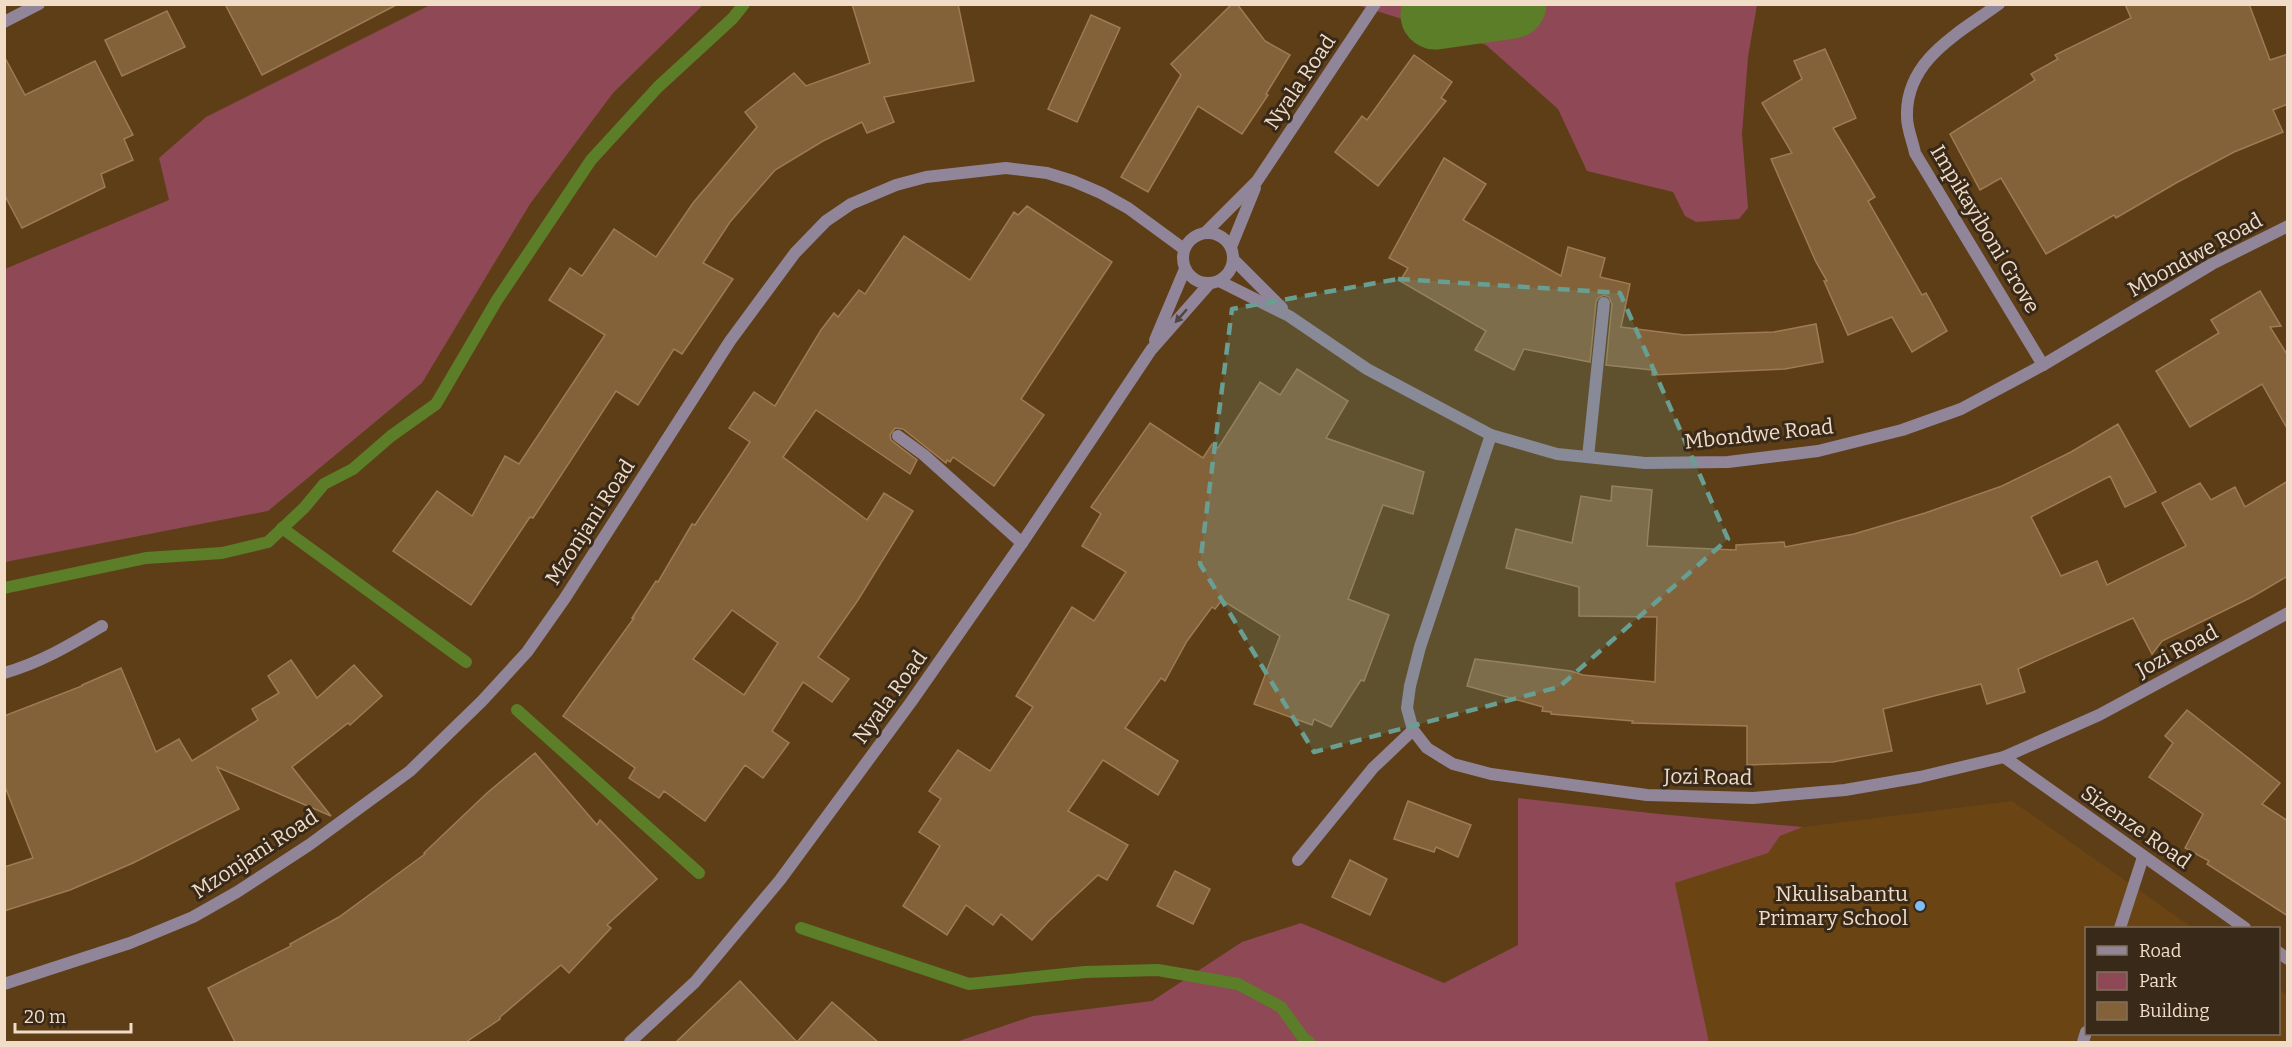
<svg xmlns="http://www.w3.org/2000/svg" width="2292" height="1047" viewBox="0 0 2292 1047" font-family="Bitter,serif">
<rect width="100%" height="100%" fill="#5e3e16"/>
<polygon fill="#6a4413" points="2012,801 2193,928 2086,928 2086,1034 2278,1034 2279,989 2287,995 2287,1042 1709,1042 1674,883 1767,853 1780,836 1803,827"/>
<g fill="#8e4856">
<polygon points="432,4 703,5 613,93 530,204 422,383 268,511 5,562 5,269 169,200 159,158 206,117"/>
<polygon points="1357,5 1757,5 1748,57 1742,134 1748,208 1739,219 1696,222 1685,216 1673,192 1587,171 1558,109 1486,45"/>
<polygon points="1518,798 1659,814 1803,827 1780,836 1768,853 1675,883 1709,1042 956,1042 1033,1016 1152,1001 1242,942 1301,923 1444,983 1518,945"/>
</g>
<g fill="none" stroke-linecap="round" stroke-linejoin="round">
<g stroke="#5c7e28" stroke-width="12">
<polyline points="282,528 466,662"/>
<polyline points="4,588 146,558 222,553 268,542 304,508 324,484 353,469 391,436 436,404 497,300 591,160 658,87 733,18 744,4"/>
<polyline points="517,710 699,873"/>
<polyline points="801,928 969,984 1085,972 1158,970 1238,984 1281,1007 1304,1039 1309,1042"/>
</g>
<polyline stroke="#5c7e28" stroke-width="69" points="1435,15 1512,4"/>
</g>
<g fill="#836139" stroke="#9f7b53" stroke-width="1.5" fill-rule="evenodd">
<polygon points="225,4 398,4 262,75"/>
<polygon points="852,4 958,4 974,81 884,97 894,122 867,133 862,122 823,141 775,170 730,222 703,263 733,279 682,354 674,349 638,405 616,391 533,518 530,517 471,605 393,551 437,491 472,516 505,456 519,464 605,335 549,300 570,268 582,276 614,229 656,257 693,203 757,127 745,112 794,73 806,86 870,63"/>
<polygon points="1232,4 1237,4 1265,41 1290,55 1266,94 1268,95 1242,134 1198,106 1148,192 1121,177 1181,75 1171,64"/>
<polygon points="2125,4 2249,4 2270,60 2288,54 2288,104 2273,110 2283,132 2234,152 2176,183 2116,218 2114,215 2046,254 2001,178 1980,190 1950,134 2035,80 2031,74 2058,59 2055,55 2131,18"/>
<polygon points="167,11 185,47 122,76 105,40"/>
<polygon points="1091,15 1120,28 1077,122 1048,109"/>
<polygon points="1825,49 1856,118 1833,128 1875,197 1868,201 1922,295 1926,293 1947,331 1912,352 1892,317 1848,335 1824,281 1827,281 1816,262 1771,159 1792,153 1762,103 1802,79 1794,61"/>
<polygon points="1414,55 1452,82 1441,98 1446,101 1378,186 1335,152 1362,116 1367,120"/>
<polygon points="4,56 25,95 95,61 133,135 124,139 133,160 101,174 105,187 22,228 4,194"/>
<polygon points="1444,158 1486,184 1463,220 1561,276 1568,247 1605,258 1600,277 1630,284 1621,327 1684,335 1774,332 1816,324 1823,362 1785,369 1652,375 1652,370 1606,365 1612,304 1609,297 1604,295 1598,298 1596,302 1590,362 1524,349 1514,370 1475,350 1486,331 1400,281 1408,268 1389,258"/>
<path d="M1027 206 1112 262 1021 399 1044 415 994 486 953 457 950 462 947 460 946 463 903 429 895 428 890 435 891 440 917 460 910 474 816 410 783 457 867 520 884 493 913 511 858 600 818 657 849 679 832 702 803 682 772 731 789 743 763 778 745 765 705 821 664 791 659 798 629 778 635 768 563 716 634 618H632L656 581 658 582 692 524 695 525 750 442 729 428 754 392 775 406 821 330 834 313 838 317 859 290 865 294 904 236 970 280 1014 212 1018 215ZM732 610 778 643 744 695 693 659Z"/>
<polygon points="2260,291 2281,326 2270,327 2288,356 2288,430 2262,384 2190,427 2156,371 2219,333 2211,320"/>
<polygon points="1297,369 1348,401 1326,438 1424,472 1413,514 1383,505 1348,599 1389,615 1364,681 1361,680 1331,727 1314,719 1312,725 1254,704 1280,636 1222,600 1215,609 1212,607 1187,641 1165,681 1161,678 1125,728 1178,761 1158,795 1103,760 1068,811 1128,845 1107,880 1098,875 1049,921 1032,940 1001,914 993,925 966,905 947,935 903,906 940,846 919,832 941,799 929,791 958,750 990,771 1033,707 1016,696 1072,607 1094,621 1126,572 1082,546 1101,514 1091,507 1150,423 1203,458 1212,444 1218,448 1260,382 1280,395"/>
<polygon points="2118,424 2156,492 2125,507 2110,476 2031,517 2061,576 2097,561 2107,585 2186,546 2162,503 2200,483 2211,500 2235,487 2245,507 2288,481 2288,576 2252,597 2162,641 2152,654 2133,618 2018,669 2025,692 1987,704 1981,684 1883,709 1892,751 1833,762 1747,765 1747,726 1632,723 1633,721 1551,714 1551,712 1542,711 1543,707 1467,686 1475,659 1571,671 1583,675 1655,682 1657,617 1579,616 1579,587 1506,568 1516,529 1572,543 1581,496 1611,501 1612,486 1652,490 1647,546 1736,550 1736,545 1784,542 1785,547 1854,534 1925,513 2002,486 2071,452"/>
<polygon points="291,660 317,698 354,665 382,696 350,725 348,723 292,767 331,816 217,767 239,809 133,863 70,890 4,911 4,867 33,858 4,784 4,716 82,686 82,685 121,668 156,752 179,739 192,761 258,720 252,709 279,693 268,676"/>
<polygon points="2187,710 2280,783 2262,804 2288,821 2288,916 2207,864 2209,861 2185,848 2203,814 2149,777 2173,743 2165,736"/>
<polygon points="535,753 597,825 600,820 657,879 607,925 611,928 569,973 561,965 500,1017 500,1019 466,1042 235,1042 208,988 291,946 290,944 339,917 425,854 424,853 487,793"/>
<polygon points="1408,801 1471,825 1458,857 1436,847 1434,852 1394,839"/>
<polygon points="1350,860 1387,879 1370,915 1332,897"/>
<polygon points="1175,871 1210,889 1193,924 1157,906"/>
<polygon points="740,981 797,1042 832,1002 878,1042 676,1042"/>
</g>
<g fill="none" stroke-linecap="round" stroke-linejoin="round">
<g stroke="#908599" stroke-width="12">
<polyline points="1588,457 1604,303"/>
<polyline points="2120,928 2143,857"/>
<polyline points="2083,1042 2086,1032"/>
</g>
<g stroke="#908599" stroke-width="12">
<path d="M1999 4C1959 33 1905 60 1907 117 1907 129 1913 142 1915 153L2043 365"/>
<polyline points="4,22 39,4"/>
<circle cx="1208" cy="258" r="25"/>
<polyline points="1205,233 1257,181 1375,4"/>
<polyline points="1231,247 1255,188"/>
<polyline points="1233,259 1282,308"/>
<polyline points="1219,281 1289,316 1367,369 1491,435 1557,454 1645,463 1728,462 1818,451 1902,430 1961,409 2043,365 2212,264 2288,226"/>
<polyline points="1155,340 1185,269"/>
<polyline points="1491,435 1420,647 1410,686 1407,708 1413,730 1427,748 1453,764 1491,774 1647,795 1753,798 1845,790 1920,777 2004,757 2099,715 2288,613"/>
<polyline points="898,436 924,455 1022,543"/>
<path d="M4 673C40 663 70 645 102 626"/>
<polyline points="2004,757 2245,928"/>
<polyline points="1298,860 1373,768 1413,730"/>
<polyline points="2278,952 2288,959"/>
<polyline points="4,984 130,943 193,917 237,892 309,845 410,771 482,701 527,652 565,598 730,341 795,253 826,221 851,204 896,185 926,177 1006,168 1047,173 1073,181 1101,193 1128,208 1184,249"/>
<polyline points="630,1042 695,982 780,880 911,702 1022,543 1151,350 1210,283"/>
</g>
</g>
<defs><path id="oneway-solid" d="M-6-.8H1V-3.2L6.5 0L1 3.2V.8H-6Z" transform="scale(1.5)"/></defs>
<use fill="#52453f" href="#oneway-solid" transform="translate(1181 316) rotate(131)"/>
<path fill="#699f92" fill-opacity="0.2" stroke="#699f92" stroke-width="4.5" stroke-dasharray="12 8" stroke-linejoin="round" d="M1398 279 1620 293 1728 539 1559 687 1314 752 1200 564 1232 309Z"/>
<circle fill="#7fbdf9" stroke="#382918" stroke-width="2" cx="1920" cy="906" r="6"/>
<g text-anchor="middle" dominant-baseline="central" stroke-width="6" stroke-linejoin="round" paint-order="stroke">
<g font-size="21" fill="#f0dcc7" stroke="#382918">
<text transform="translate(1300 82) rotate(-56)">Nyala Road</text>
<text transform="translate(1985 229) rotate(59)">Impikayiboni Grove</text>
<text transform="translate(2195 255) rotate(-29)">Mbondwe Road</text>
<text transform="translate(1759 434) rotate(-6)">Mbondwe Road</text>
<text transform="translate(590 522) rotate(-57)">Mzonjani Road</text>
<text transform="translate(2177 651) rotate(-28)">Jozi Road</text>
<text transform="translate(890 697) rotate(-54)">Nyala Road</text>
<text transform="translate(1708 777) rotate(1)">Jozi Road</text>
<text transform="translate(2136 827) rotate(35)">Sizenze Road</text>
<text transform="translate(255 854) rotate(-33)">Mzonjani Road</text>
</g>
<g font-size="21" fill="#f0dcc7" stroke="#382918" text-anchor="end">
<text x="1908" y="894">Nkulisabantu<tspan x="1908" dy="24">Primary School</tspan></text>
</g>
</g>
<rect width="2292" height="1047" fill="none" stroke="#f0dcc7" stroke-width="12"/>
<rect x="2085" y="927" width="195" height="108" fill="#382918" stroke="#82715e" stroke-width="1.5"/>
<rect x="2097" y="946" width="30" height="9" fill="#908599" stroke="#82715e" stroke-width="1.5"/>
<text x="2139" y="957" font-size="18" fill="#f0dcc7">Road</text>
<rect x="2097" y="972" width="30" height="18" fill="#8e4856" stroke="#82715e" stroke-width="1.5"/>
<text x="2139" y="987" font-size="18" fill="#f0dcc7">Park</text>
<rect x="2097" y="1002" width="30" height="18" fill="#836139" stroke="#82715e" stroke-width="1.5"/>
<text x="2139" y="1017" font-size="18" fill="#f0dcc7">Building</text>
<path d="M15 1023v9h116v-9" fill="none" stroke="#f0dcc7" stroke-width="3"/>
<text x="24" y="1023" font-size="18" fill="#f0dcc7" stroke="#382918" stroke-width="4.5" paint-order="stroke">20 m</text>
</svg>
